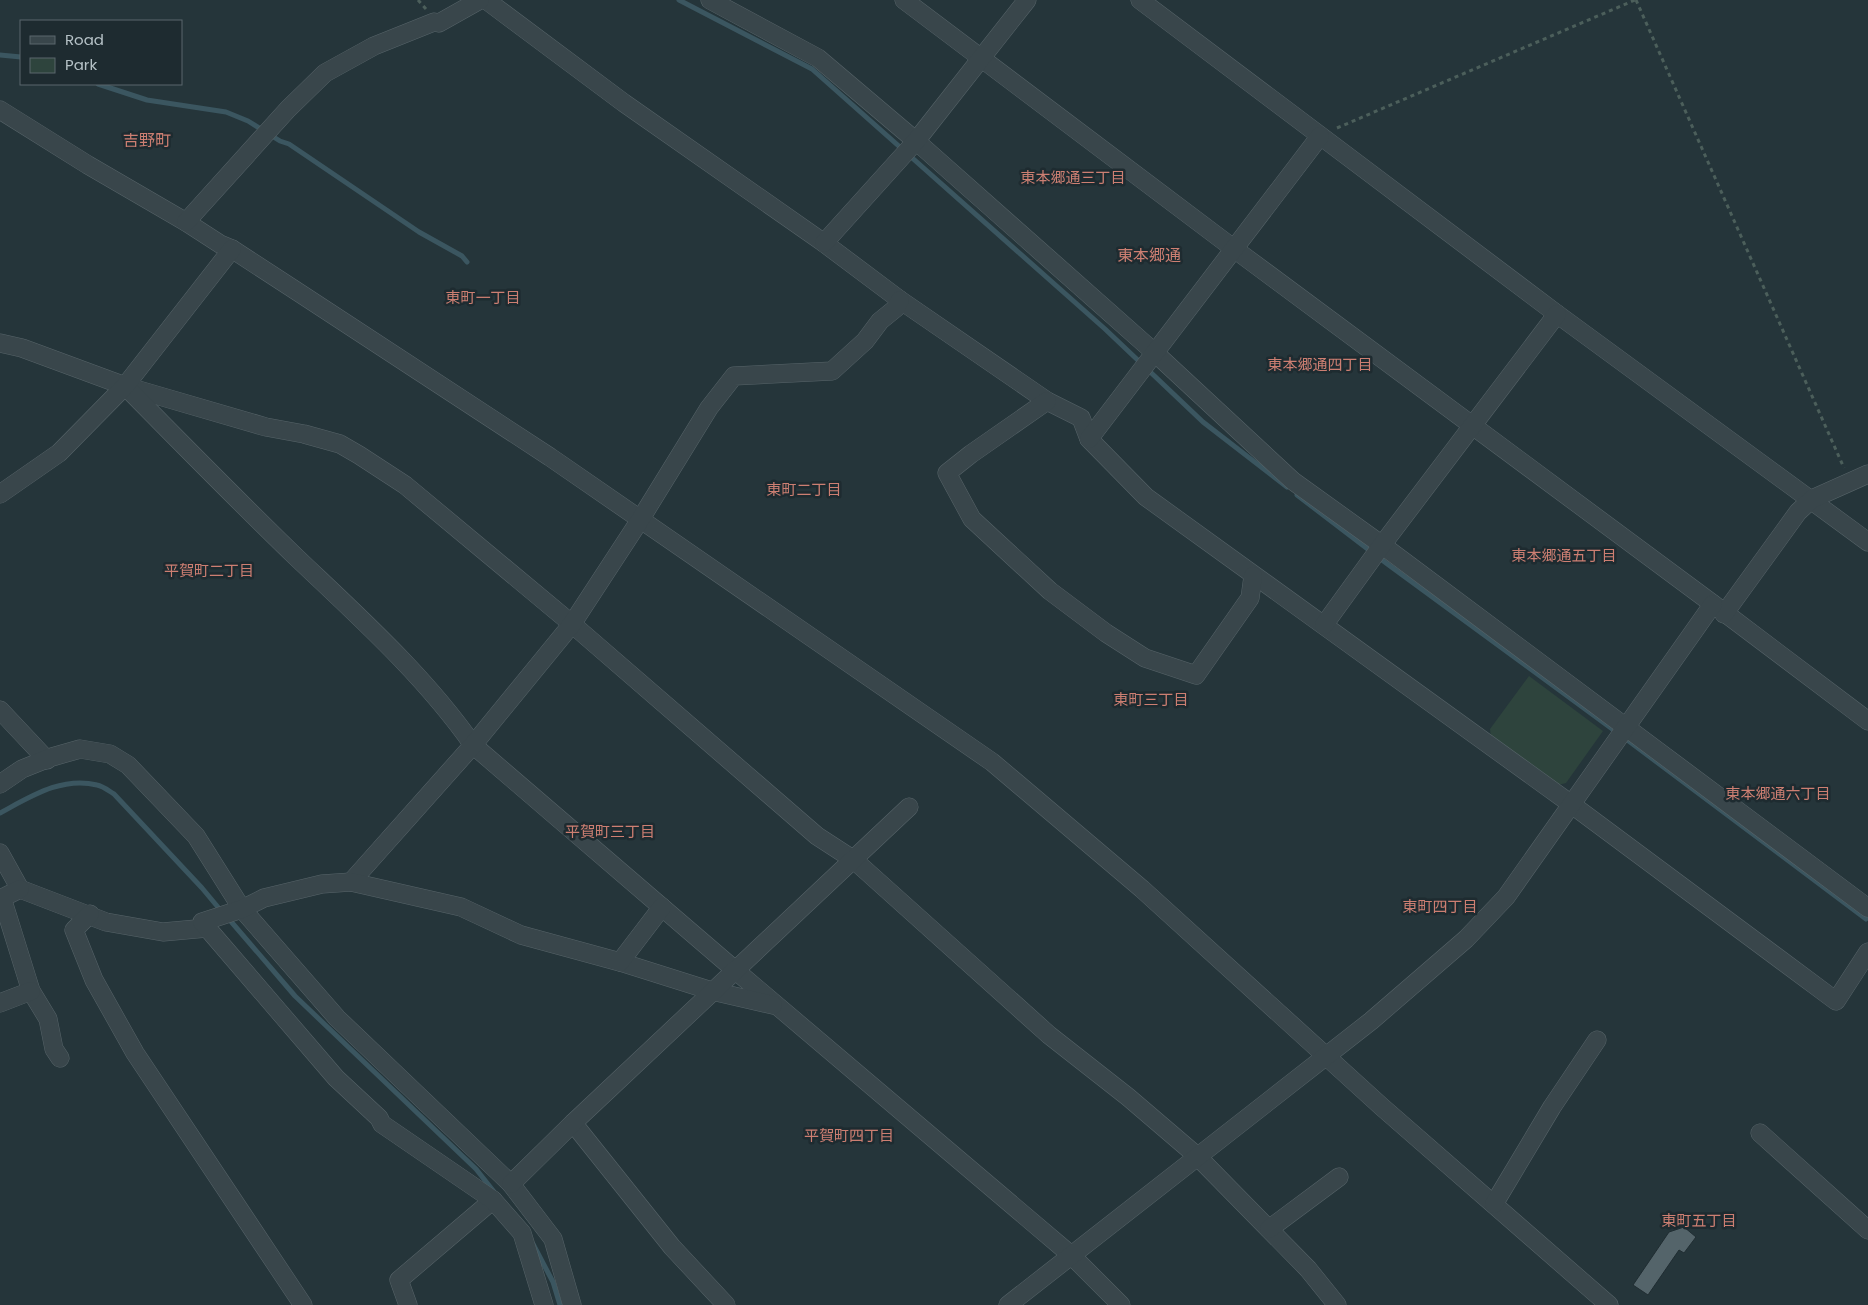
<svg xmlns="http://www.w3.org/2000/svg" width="1868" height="1305" viewBox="0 0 1868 1305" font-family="Poppins,'Noto Sans JP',sans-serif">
<rect width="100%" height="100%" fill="#25353a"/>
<polygon fill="#2e443d" points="1529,676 1603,731 1566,783 1558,785 1491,737 1490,729"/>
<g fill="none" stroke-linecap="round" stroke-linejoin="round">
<g stroke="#3b5660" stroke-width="5">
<polyline points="679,0 812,69 1105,329 1203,422 1287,487"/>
<polyline points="0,55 21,57"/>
<polyline points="98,84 147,100 226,112 248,121 280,141 289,144 419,232 462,256 467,262"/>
<polyline points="1297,495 1386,563 1630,742 1866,919"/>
<path d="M0 813C30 797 62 776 97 785 103 786 109 791 114 794L202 888 222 912"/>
<polyline points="228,918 295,996 476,1169 495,1193"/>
<polyline points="533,1244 553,1282 560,1305"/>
</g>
</g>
<polygon fill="#54646a" stroke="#202d32" points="1684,1227 1696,1237 1684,1253 1679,1250 1648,1295 1633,1285 1669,1232"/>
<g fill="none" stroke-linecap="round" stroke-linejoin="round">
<defs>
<g id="minor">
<polyline points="486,0 624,103 824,243 900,300 1047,401 1081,418 1089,439 1146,497 1571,804 1836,1001 1868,952"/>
<polyline points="710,0 818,58 916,141 1154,352 1293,481 1382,545 1868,908"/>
<polyline points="904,0 1233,248 1713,604 1868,721"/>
<polyline points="1140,0 1557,314 1868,542"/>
<polyline points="0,110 88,165 186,222 220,244 232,249 298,292 550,457 992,762 1142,889 1382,1107 1609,1305"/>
<polyline points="186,222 288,109 325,73 374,46 434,22 439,23 480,0"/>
<polyline points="824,243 916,141 1027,0"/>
<polyline points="0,343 22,348 125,386 266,427 304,434 340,444 359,455 405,485 572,624 817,836 854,860 1049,1035 1128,1097 1197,1156 1308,1269 1337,1305"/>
<path d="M127 388C183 445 239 502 296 557 358 616 424 675 473 745L735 970 1071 1255 1121 1305"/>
<polyline points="1047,401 971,454 947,473 972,519 1050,591 1106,633 1145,658 1196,675 1250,598 1253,576"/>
<polyline points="1089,439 1320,136"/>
<polyline points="0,494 59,453 125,386 232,249"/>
<polyline points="1724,614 1798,512 1812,499 1868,474"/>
<polyline points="1324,625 1382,545 1557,314"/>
<polyline points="0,710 47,760"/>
<polyline points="0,784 22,769 52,757 80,749 110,754 128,765 196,836 242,909 337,1018 511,1184 553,1239 572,1305"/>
<polyline points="0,853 20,889 106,922 163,932 207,928"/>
<polyline points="351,882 473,745 572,624 640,520 709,408 734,376 832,371 865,341 880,321 896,308 900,300"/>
<polyline points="20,889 2,898 31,991 48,1019 54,1049 60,1058"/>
<polyline points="90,914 74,930 94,980 135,1053 303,1305"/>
<polyline points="620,962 712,991 773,1005"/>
<polyline points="0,1003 31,991"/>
<polyline points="573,1123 672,1247 726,1305"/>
<polyline points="1760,1133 1868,1230"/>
<polyline points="511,1184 573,1123 909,807"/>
<polyline points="1494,1204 1552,1107 1597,1040"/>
<polyline points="1269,1229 1339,1177"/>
<polyline points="408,1305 399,1280 493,1200"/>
<polyline points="544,1305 522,1233 493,1200 382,1124 379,1118 336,1078 202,922 242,909 264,898 322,884 351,882 461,907 521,935 620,962 662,907"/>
<polyline points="1008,1305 1371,1021 1466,939 1506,897 1713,604"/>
</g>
</defs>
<use href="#minor" stroke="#576469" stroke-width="19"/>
<g stroke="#4c5f5b" stroke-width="3" stroke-dasharray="4 4" stroke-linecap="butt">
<polyline points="418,0 426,9"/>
<polyline points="1636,0 1844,468"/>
<polyline points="1337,128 1635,0"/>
</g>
<use href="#minor" stroke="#39464b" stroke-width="18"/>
</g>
<g text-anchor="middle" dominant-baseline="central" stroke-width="5" stroke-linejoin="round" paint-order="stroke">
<g font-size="15" fill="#cd7f72" stroke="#1e2b30">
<text x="1073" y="177">東本郷通三丁目</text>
<text x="483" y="297">東町一丁目</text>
<text x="1320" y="364">東本郷通四丁目</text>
<text x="804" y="489">東町二丁目</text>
<text x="1564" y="555">東本郷通五丁目</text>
<text x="209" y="570">平賀町二丁目</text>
<text x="1151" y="699">東町三丁目</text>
<text x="1778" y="793">東本郷通六丁目</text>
<text x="610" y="831">平賀町三丁目</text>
<text x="1440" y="906">東町四丁目</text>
<text x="849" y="1135">平賀町四丁目</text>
<text x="1699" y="1220">東町五丁目</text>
</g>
<g font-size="16" fill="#cd7f72" stroke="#1e2b30">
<text x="147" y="140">吉野町</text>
<text x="1149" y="255">東本郷通</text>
</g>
</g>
<rect x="20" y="20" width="162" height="65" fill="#1e2b30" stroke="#5a676c"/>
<rect x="30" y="36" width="25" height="8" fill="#39464b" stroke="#5a676c"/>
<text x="65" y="45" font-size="15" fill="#b5c1c6">Road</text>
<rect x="30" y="58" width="25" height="15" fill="#2e443d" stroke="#5a676c"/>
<text x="65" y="70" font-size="15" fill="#b5c1c6">Park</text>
</svg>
